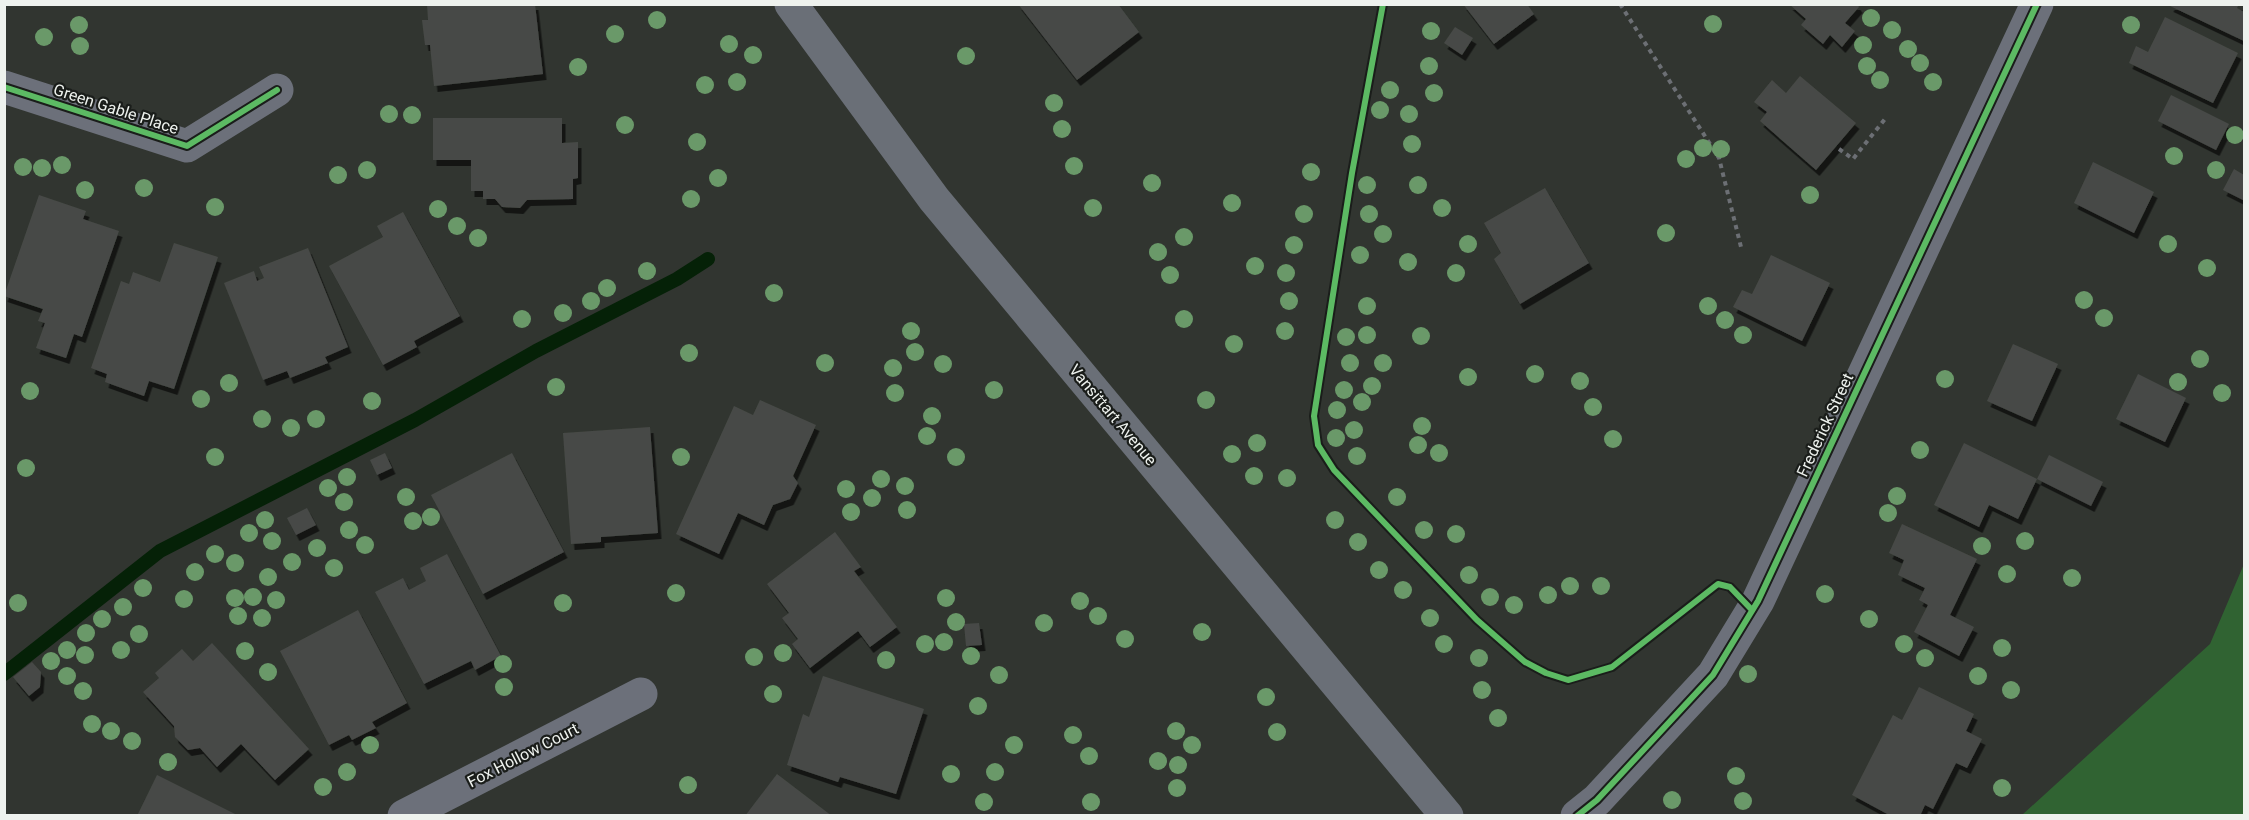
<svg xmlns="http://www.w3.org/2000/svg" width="2249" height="820" viewBox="0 0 2249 820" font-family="Roboto,sans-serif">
<defs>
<filter id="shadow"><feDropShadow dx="3.5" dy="6" stdDeviation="0" flood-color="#0009"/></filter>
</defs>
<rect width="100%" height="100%" fill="#313530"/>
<polygon fill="#306332" points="2244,564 2244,815 2022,815 2210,644"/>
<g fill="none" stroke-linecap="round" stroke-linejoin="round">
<polyline stroke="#052107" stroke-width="14" points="4,674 160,551 415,420 536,351 677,279 708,259"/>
</g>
<g fill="#474a46" filter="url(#shadow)">
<polygon points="427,4 535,4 543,74 434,86 430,45 425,45 422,20 428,20"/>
<polygon points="1018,4 1118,4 1139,32 1077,80"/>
<polygon points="1463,4 1527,4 1534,14 1494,44"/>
<polygon points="1789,4 1857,4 1859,7 1845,23 1855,31 1842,47 1830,35 1823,44 1801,25 1806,19"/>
<polygon points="2171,4 2239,4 2237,8 2244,12 2244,41 2170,6"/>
<polygon points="2165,17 2238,53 2213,103 2129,63 2136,46 2148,52"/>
<polygon points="1455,27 1473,38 1462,55 1444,43"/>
<polygon points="1800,76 1856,123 1816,170 1760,121 1767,112 1754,102 1772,80 1786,93"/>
<polygon points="2171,95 2229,124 2216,150 2158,121"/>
<polygon points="433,118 562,118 562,143 578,142 578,178 573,179 573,199 527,200 520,208 502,207 495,199 483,199 483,191 471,191 471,160 433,160"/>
<polygon points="2093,162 2154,192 2134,233 2074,203"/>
<polygon points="2234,169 2244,175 2243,200 2223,190"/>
<polygon points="1545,188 1589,263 1520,304 1494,259 1501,253 1484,223"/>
<polygon points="39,195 86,211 83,219 119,231 82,337 74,334 66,358 36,348 45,323 38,321 43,309 4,296"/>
<polygon points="403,212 460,316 414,341 417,347 383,365 329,266 383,237 377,226"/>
<polygon points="174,243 218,257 174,389 149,381 144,396 105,382 107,374 91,368 121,281 129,284 133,272 160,282"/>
<polygon points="308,248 348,347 325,357 328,363 290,378 287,371 263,380 224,283 254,271 257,281 264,278 259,267"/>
<polygon points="1771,255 1830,283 1802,341 1733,307 1742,290 1752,294"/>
<polygon points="2013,344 2058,364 2032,421 1987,401"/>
<polygon points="2138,374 2186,398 2165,442 2116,419"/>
<polygon points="760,400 816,425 793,476 798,483 790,499 773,505 764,525 738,513 719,554 676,534 734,406 753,415"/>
<polygon points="650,427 658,533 601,537 601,542 571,544 563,433"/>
<polygon points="1964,443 2037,479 2018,519 1989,505 1979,527 1934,505"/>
<polygon points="385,453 392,468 377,475 370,460"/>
<polygon points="512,453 564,552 483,594 431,495"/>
<polygon points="2049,455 2103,482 2091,506 2037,479"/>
<polygon points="307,508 316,525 296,535 287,518"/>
<polygon points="1902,524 1977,559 1950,615 1974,627 1959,656 1914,632 1928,605 1919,600 1925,588 1898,575 1904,560 1889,553"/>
<polygon points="835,532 861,567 854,571 897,627 870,647 858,631 810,668 792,644 798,639 782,618 789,613 767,584"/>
<polygon points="447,554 501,656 475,670 471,661 424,684 375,592 403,578 409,590 426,581 420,568"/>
<polygon points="358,610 407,703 372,722 376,728 352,740 349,735 329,745 280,651"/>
<polygon points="979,623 982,645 966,646 964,624"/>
<polygon points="212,643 309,749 275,780 241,744 217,767 200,748 188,750 175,737 174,726 143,692 159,678 155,673 182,649 193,661"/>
<polygon points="32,662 41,672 40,687 29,696 13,677"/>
<polygon points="823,676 924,709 896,794 840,777 838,782 787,765 803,714 809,717"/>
<polygon points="1919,687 1974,714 1966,731 1982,739 1967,768 1956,763 1933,809 1925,805 1920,816 1891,816 1852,795 1893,715 1902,720"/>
<polygon points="777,774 832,816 745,816"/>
<polygon points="157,775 239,816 137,816"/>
</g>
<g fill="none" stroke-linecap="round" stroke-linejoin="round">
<g stroke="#6c6f74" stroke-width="4" stroke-dasharray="4.5 4.5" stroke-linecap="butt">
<polyline points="1620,4 1719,158 1741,247"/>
<polyline points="1839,149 1853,159 1885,119"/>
</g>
<g stroke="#6c707a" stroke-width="33">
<polyline points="4,87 187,146 277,90"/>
<polyline points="404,816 641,694"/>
<polyline points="1577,816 1597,800 1713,675 1758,601 2037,4"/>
</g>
<polyline stroke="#6a6f77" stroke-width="33" points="791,4 934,199 1447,816"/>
<defs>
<g id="cycleway">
<polyline points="1383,4 1352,173 1314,416 1318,445 1334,470 1477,620 1525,662 1546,673 1568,680 1612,667 1718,584 1730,587 1752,610"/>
<polyline points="4,87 187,146 277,90"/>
<polyline points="1577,816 1597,800 1713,675 1758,601 2037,4"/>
</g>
</defs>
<use href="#cycleway" stroke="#1a1d1a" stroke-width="10"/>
<use href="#cycleway" stroke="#5cba63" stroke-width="6"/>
</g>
<g fill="#6a9969">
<circle cx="1871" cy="18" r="9"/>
<circle cx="657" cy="20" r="9"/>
<circle cx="1713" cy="24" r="9"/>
<circle cx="79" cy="25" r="9"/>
<circle cx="2131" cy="25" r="9"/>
<circle cx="1892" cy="30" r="9"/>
<circle cx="1431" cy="31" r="9"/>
<circle cx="615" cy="34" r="9"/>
<circle cx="44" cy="37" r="9"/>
<circle cx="729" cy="44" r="9"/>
<circle cx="1863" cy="45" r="9"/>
<circle cx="80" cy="46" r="9"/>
<circle cx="1908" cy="49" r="9"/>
<circle cx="753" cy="55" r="9"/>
<circle cx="966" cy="56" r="9"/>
<circle cx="1920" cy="63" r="9"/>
<circle cx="1429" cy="66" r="9"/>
<circle cx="1867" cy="66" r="9"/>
<circle cx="578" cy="67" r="9"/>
<circle cx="1880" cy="80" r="9"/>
<circle cx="737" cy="82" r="9"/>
<circle cx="1933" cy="82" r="9"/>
<circle cx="705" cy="85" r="9"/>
<circle cx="1390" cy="90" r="9"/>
<circle cx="1434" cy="93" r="9"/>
<circle cx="1054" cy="103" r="9"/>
<circle cx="1380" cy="110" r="9"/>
<circle cx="389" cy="114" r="9"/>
<circle cx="1409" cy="114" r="9"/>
<circle cx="412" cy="115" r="9"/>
<circle cx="625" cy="125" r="9"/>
<circle cx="1062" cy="129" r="9"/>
<circle cx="2235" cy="135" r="9"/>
<circle cx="697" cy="142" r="9"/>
<circle cx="1412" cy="144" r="9"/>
<circle cx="1703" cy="148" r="9"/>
<circle cx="1721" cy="149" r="9"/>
<circle cx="2174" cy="156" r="9"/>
<circle cx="1686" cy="159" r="9"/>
<circle cx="62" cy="165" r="9"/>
<circle cx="1074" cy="166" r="9"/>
<circle cx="23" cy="167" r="9"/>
<circle cx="42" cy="168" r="9"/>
<circle cx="367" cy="170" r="9"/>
<circle cx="2216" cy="170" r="9"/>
<circle cx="1311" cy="172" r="9"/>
<circle cx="338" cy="175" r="9"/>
<circle cx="718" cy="178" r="9"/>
<circle cx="1152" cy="183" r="9"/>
<circle cx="1367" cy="185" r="9"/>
<circle cx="1418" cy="185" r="9"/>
<circle cx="144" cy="188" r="9"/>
<circle cx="85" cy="190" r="9"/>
<circle cx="1810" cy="195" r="9"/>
<circle cx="691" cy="199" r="9"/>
<circle cx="1232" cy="203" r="9"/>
<circle cx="215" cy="207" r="9"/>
<circle cx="1093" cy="208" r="9"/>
<circle cx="1442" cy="208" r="9"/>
<circle cx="438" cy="209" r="9"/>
<circle cx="1304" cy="214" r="9"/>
<circle cx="1369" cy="214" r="9"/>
<circle cx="457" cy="226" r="9"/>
<circle cx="1666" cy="233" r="9"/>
<circle cx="1383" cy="234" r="9"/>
<circle cx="1184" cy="237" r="9"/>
<circle cx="478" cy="238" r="9"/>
<circle cx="1468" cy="244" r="9"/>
<circle cx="2168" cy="244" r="9"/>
<circle cx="1294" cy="245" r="9"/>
<circle cx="1158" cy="252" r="9"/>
<circle cx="1360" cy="255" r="9"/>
<circle cx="1408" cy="262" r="9"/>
<circle cx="1255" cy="266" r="9"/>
<circle cx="2207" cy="268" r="9"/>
<circle cx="647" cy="271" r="9"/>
<circle cx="1286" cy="273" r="9"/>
<circle cx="1456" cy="273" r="9"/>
<circle cx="1170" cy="275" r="9"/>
<circle cx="607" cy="288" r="9"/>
<circle cx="774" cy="293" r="9"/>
<circle cx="2084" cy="300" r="9"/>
<circle cx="591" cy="301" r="9"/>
<circle cx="1289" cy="301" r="9"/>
<circle cx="1367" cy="306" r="9"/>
<circle cx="1708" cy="306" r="9"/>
<circle cx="563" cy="313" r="9"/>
<circle cx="2104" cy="318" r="9"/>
<circle cx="522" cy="319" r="9"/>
<circle cx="1184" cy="319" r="9"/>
<circle cx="1725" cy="320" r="9"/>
<circle cx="911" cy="331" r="9"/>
<circle cx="1285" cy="331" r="9"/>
<circle cx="1367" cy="335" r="9"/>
<circle cx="1743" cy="335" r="9"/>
<circle cx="1421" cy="336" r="9"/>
<circle cx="1346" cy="337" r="9"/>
<circle cx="1234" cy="344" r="9"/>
<circle cx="915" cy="352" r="9"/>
<circle cx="689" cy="353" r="9"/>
<circle cx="2200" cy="359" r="9"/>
<circle cx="825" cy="363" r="9"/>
<circle cx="1350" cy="363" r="9"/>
<circle cx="1383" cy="363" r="9"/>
<circle cx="943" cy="364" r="9"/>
<circle cx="893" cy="368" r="9"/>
<circle cx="1535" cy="374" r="9"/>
<circle cx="1468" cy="377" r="9"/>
<circle cx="1945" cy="379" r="9"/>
<circle cx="1580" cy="381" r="9"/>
<circle cx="2178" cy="382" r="9"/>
<circle cx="229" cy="383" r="9"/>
<circle cx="1372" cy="386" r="9"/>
<circle cx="556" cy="387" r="9"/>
<circle cx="994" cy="390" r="9"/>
<circle cx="1344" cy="390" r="9"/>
<circle cx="30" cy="391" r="9"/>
<circle cx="895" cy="393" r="9"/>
<circle cx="2222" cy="393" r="9"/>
<circle cx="201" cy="399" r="9"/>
<circle cx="1206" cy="400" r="9"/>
<circle cx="372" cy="401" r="9"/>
<circle cx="1362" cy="402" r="9"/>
<circle cx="1593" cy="407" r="9"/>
<circle cx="1337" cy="410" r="9"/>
<circle cx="932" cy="416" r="9"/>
<circle cx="262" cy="419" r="9"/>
<circle cx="316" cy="419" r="9"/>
<circle cx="1422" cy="426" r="9"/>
<circle cx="291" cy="428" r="9"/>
<circle cx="1354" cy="430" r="9"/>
<circle cx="927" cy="436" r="9"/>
<circle cx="1336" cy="438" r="9"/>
<circle cx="1613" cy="439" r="9"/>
<circle cx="1257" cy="443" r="9"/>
<circle cx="1418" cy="445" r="9"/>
<circle cx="1920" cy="450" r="9"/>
<circle cx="1439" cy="453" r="9"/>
<circle cx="1232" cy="454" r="9"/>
<circle cx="1357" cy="456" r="9"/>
<circle cx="215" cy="457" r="9"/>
<circle cx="681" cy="457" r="9"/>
<circle cx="956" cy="457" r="9"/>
<circle cx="26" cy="468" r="9"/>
<circle cx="1254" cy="476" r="9"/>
<circle cx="347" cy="477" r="9"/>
<circle cx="1287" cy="478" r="9"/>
<circle cx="881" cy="479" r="9"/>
<circle cx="905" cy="486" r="9"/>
<circle cx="328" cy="488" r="9"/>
<circle cx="846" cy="489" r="9"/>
<circle cx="1897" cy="496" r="9"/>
<circle cx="406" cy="497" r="9"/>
<circle cx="1397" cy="497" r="9"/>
<circle cx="872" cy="498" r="9"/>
<circle cx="344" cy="502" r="9"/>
<circle cx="907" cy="510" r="9"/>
<circle cx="851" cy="512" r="9"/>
<circle cx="1888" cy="513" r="9"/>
<circle cx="431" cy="517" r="9"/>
<circle cx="265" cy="520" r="9"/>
<circle cx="1335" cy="520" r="9"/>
<circle cx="413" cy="521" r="9"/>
<circle cx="349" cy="530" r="9"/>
<circle cx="1424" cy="530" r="9"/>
<circle cx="249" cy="533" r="9"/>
<circle cx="1456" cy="534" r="9"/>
<circle cx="272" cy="541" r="9"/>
<circle cx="2025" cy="541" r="9"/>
<circle cx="1358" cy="542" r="9"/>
<circle cx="365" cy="545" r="9"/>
<circle cx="1982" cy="546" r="9"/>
<circle cx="317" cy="548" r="9"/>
<circle cx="215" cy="554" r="9"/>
<circle cx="292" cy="562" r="9"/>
<circle cx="235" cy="563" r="9"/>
<circle cx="334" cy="568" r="9"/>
<circle cx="1379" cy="570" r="9"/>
<circle cx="195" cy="572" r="9"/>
<circle cx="2007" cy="574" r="9"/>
<circle cx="1469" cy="575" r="9"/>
<circle cx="268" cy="577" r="9"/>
<circle cx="2072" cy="578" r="9"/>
<circle cx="1570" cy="586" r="9"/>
<circle cx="1601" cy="586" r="9"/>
<circle cx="143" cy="588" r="9"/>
<circle cx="1403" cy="590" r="9"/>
<circle cx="676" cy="593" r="9"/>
<circle cx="1825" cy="594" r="9"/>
<circle cx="1548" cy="595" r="9"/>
<circle cx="253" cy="597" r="9"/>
<circle cx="1490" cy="597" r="9"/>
<circle cx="235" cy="598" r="9"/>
<circle cx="946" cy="598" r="9"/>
<circle cx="184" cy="599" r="9"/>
<circle cx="276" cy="600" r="9"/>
<circle cx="1080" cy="601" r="9"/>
<circle cx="18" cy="603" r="9"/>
<circle cx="563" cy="603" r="9"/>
<circle cx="1514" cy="605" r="9"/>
<circle cx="123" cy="607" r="9"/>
<circle cx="238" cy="616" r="9"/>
<circle cx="1098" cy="616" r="9"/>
<circle cx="262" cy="618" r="9"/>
<circle cx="1430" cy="618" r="9"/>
<circle cx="102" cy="619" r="9"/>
<circle cx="1869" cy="619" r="9"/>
<circle cx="956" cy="622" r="9"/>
<circle cx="1044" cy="623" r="9"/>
<circle cx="1202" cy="632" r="9"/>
<circle cx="86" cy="633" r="9"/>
<circle cx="139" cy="634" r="9"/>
<circle cx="1125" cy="639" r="9"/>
<circle cx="944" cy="642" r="9"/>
<circle cx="925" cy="644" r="9"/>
<circle cx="1444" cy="644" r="9"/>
<circle cx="1904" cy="644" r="9"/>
<circle cx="2002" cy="648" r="9"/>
<circle cx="67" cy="650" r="9"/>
<circle cx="121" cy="650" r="9"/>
<circle cx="245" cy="651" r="9"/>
<circle cx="783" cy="653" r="9"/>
<circle cx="85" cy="655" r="9"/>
<circle cx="971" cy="656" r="9"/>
<circle cx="754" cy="657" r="9"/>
<circle cx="1479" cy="658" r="9"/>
<circle cx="1925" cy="658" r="9"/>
<circle cx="886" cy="660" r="9"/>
<circle cx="51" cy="661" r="9"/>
<circle cx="503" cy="664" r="9"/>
<circle cx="268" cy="672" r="9"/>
<circle cx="1748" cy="674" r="9"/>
<circle cx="999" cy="675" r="9"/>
<circle cx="67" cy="676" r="9"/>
<circle cx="1978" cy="676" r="9"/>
<circle cx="504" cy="687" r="9"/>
<circle cx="1482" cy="690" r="9"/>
<circle cx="2011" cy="690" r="9"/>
<circle cx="83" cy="691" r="9"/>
<circle cx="773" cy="694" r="9"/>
<circle cx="1266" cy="697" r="9"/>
<circle cx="978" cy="706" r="9"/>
<circle cx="1498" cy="718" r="9"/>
<circle cx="92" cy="724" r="9"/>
<circle cx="111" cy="731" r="9"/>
<circle cx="1176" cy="731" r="9"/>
<circle cx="1277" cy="732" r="9"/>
<circle cx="1073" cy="735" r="9"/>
<circle cx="132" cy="741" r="9"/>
<circle cx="370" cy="745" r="9"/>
<circle cx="1014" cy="745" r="9"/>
<circle cx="1192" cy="745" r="9"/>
<circle cx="1089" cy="756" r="9"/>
<circle cx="1158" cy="761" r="9"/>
<circle cx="168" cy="762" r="9"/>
<circle cx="1178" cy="765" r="9"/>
<circle cx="347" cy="772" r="9"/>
<circle cx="995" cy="772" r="9"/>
<circle cx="951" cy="774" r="9"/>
<circle cx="1736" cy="776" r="9"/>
<circle cx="688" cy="785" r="9"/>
<circle cx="323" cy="787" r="9"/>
<circle cx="1177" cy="788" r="9"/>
<circle cx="2002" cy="788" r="9"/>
<circle cx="1672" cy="800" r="9"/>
<circle cx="1743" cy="801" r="9"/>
<circle cx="984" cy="802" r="9"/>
<circle cx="1091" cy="802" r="9"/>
</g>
<g text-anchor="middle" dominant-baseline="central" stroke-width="4.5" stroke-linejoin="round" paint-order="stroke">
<g font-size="16" fill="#eef2ee" stroke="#1a1d1a">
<text transform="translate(116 109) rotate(18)">Green Gable Place</text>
<text transform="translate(1113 415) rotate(50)">Vansittart Avenue</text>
<text transform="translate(1825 425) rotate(-65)">Frederick Street</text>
<text transform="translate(523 755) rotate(-27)">Fox Hollow Court</text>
</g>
</g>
<rect width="2249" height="820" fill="none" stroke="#eef2ee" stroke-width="12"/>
</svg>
